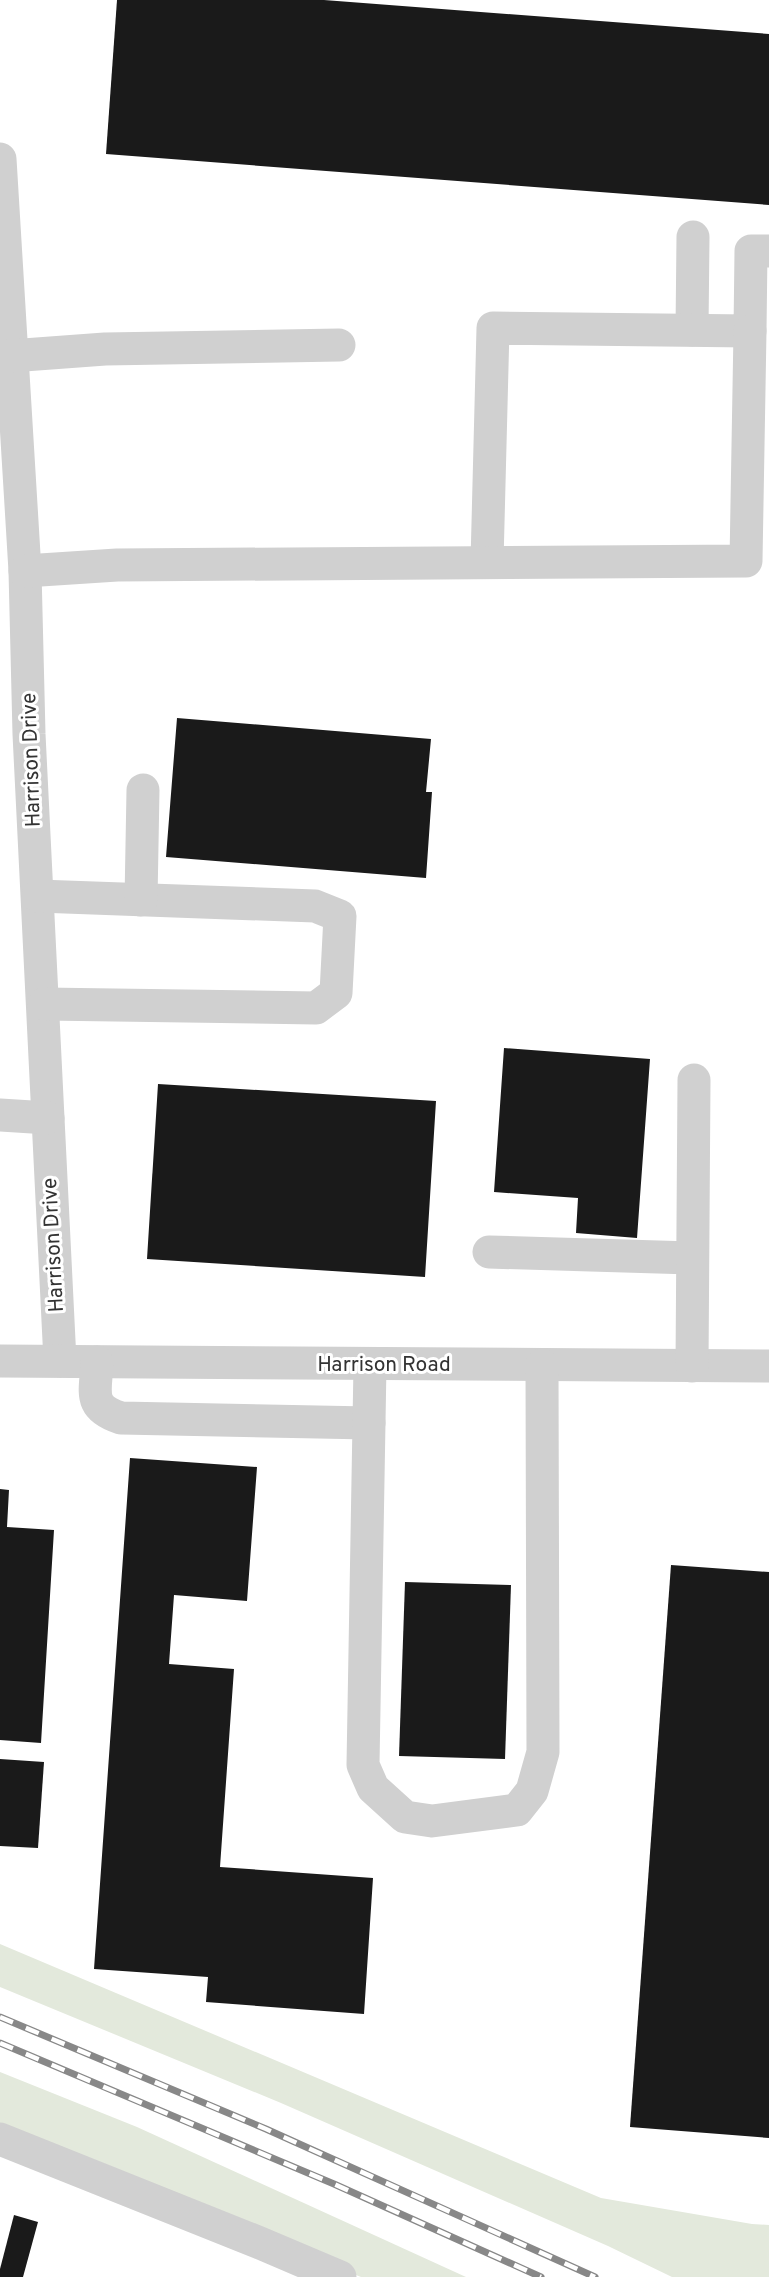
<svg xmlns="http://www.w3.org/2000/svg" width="769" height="2277" viewBox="0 0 769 2277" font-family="Overpass,sans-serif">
<rect width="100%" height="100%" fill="#fff"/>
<g fill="#e3e9dc">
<polygon points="0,1944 601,2198 752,2224 769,2225 769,2277 672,2277 608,2246 281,2103 0,1987"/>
<polygon points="0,2072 137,2127 466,2277 361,2277 0,2132"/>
</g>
<g fill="#1a1a1a">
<polygon points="117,0 324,0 769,34 769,205 106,154"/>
<polygon points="177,718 431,739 426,792 432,792 426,878 166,857"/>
<polygon points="504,1048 650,1059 637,1238 576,1233 578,1198 494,1192"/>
<polygon points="158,1084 436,1101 425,1277 147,1259"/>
<polygon points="130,1458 257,1467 247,1601 174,1595 169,1664 234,1669 220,1867 373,1878 364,2014 206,2002 208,1977 94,1969"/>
<polygon points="0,1489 9,1490 7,1527 54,1530 41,1743 0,1740"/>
<polygon points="671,1565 769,1572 769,2138 630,2127"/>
<polygon points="405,1582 511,1585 505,1759 399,1756"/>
<polygon points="0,1759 44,1762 38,1848 0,1846"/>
<polygon points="14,2215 38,2222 23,2277 0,2277 0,2269"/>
</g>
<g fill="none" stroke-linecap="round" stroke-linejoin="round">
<g stroke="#d0d0d0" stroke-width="33">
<polyline points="0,159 25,571 29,734 60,1361"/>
<polyline points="692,330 693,237"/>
<polyline points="10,356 105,349 339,345"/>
<polyline points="487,562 493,328 750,331 751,251 769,251"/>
<polyline points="25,571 117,565 746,561 750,331"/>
<polyline points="38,896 315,906 340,916 336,993 316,1008 44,1004"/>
<polyline points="141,900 143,790"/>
<polyline points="0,1115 48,1118"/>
<polyline points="489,1252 692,1258"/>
<polyline points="0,1361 769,1366"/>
<path d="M97 1362C96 1392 87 1407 121 1418L369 1423"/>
<polyline points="370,1365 363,1765 373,1788 405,1817 432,1821 517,1810 532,1791 543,1752 542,1365"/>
<polyline points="692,1366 694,1080"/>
<polyline points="0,2139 260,2243 340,2277"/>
</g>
<defs>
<g id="rail">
<polyline points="0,2017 266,2129 595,2277"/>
<polyline points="0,2043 334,2184 541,2277"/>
</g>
</defs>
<use href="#rail" stroke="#888" stroke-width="7"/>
<use href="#rail" stroke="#fff" stroke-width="4.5" stroke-dasharray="14" stroke-linecap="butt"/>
</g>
<g text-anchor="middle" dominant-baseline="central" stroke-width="6" stroke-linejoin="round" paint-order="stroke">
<g font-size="21" fill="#333" stroke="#fff">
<text transform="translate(32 760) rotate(-92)">Harrison Drive</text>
<text transform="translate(54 1245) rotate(-93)">Harrison Drive</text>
<text x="384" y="1365">Harrison Road</text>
</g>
</g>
</svg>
